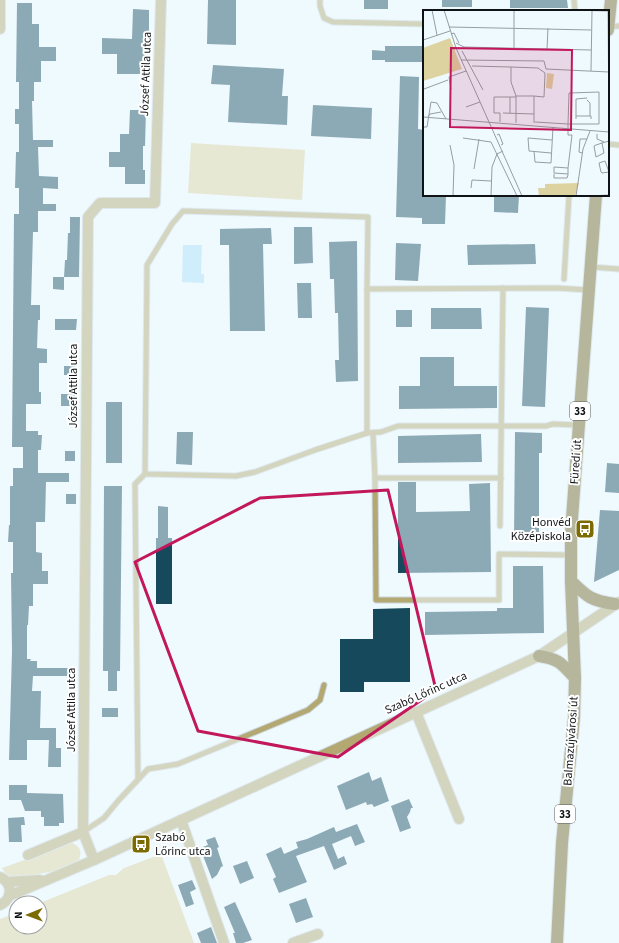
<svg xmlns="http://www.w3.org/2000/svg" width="619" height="943" viewBox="0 0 619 943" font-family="'Source Sans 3',sans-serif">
<rect width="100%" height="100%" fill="#effaff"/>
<g fill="#ddd3a0">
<polygon points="191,143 305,150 302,200 188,193"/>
<path d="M72 843C81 847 82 851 79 860L60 870 22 877 7 876 2 868Z"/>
<polygon points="161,854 194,943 0,943 0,919 16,913 16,927 40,927 40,903 109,875 116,875 124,868"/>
</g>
<polygon fill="#aadef5" points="183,245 202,245 201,274 204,274 204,283 182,282"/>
<g fill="#16495c">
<polygon points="208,0 236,0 236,45 207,44"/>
<rect x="364" y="0" width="24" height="9"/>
<rect x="442" y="0" width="30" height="7"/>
<polygon points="510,0 567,0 568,8 510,8"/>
<polygon points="17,3 32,3 32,24 39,24 39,47 56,47 56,61 41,61 41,82 34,82 34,101 32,101 33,140 53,140 53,147 38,147 39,176 58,177 58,189 43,188 43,204 56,204 56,211 38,211 38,232 33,232 31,305 40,305 40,320 38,320 37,348 47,349 47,363 39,363 39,392 41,392 41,404 26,404 26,431 38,431 38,435 42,435 41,450 38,450 38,473 69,473 69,482 46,482 45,522 36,522 36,552 42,553 42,571 48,571 48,584 33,584 33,606 29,606 28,625 27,625 27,659 31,659 30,661 37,661 37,668 73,668 73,676 33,676 32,691 41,691 40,728 56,728 56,748 61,748 61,767 48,767 49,740 27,740 27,760 9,760 12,651 11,573 13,573 13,542 8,542 9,525 10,525 10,486 13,486 13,468 23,468 23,447 12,447 14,214 19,214 19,188 15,188 16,152 19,152 19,124 15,124 15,109 19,109 19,82 16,82"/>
<polygon points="133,9 149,10 149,32 145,32 145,60 148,60 148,74 117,74 117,54 102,54 102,38 132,39"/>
<polygon points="385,46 424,46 424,62 385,62 385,60 372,60 372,50 385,51"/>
<polygon points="213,65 284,69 282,96 288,96 287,125 228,122 230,85 211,84"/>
<polygon points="400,76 419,77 418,129 424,130 424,195 446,195 445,224 422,224 422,218 396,217"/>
<polygon points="313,105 372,108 371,139 311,136"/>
<polygon points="130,110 146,110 145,146 143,146 143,170 145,170 145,184 125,184 125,167 109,167 109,152 120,152 120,134 129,134"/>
<polygon points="494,195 519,195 518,213 494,212"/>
<polygon points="70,217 80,217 79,277 64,277 65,260 67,260 68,233 70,233"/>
<polygon points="294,227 312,227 313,263 294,264"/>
<polygon points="271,228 272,244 263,244 265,331 230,331 229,245 220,245 220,229"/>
<polygon points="357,241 358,381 336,382 335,360 339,360 338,313 335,313 334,279 330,279 329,242"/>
<polygon points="396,243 421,244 418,281 395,280"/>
<polygon points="535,244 536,264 468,265 467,245"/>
<polygon points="53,277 64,277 64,290 53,289"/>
<polygon points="297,283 311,283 312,318 298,318"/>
<polygon points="526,307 549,308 545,407 522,406"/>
<polygon points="431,308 481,308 482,329 431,329"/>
<rect x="396" y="310" width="16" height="17"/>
<polygon points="55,319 77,319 76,330 55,330"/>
<polygon points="420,357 454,357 454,386 497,386 497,408 399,409 399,386 420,386"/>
<rect x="64" y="366" width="11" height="9"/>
<rect x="61" y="394" width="14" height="12"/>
<rect x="106" y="402" width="16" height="61"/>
<polygon points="177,432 193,432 192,465 176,464"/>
<polygon points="515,432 542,433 542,453 539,453 539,539 514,539"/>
<polygon points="481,434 482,462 398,463 398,436"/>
<rect x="65" y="451" width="10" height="10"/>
<polygon points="607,463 619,464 619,493 605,492"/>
<polygon points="398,482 416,482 416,512 470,511 469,484 490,483 491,572 398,573"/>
<polygon points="104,486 122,486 120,671 117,671 117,691 108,691 108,671 103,671"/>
<rect x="66" y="494" width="10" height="10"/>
<polygon points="158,506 168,507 168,538 172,538 172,604 156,604 156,538 158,538"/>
<polygon points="600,510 619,511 619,570 594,582"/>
<polygon points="513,566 543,566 544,633 425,635 425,612 497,611 497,608 513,608"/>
<polygon points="410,608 410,682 364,682 364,692 340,692 340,639 373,639 373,609"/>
<rect x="102" y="708" width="16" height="9"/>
<polygon points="369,772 372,781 381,777 389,801 374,807 372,804 367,805 366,802 346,810 337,786"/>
<polygon points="9,785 27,785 27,793 63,794 64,823 59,823 59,826 44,826 44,817 41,817 41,811 25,811 21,800 9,800"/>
<polygon points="409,799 413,808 411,808 410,812 407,817 411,828 400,832 391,806"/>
<polygon points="24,817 25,825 21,825 22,842 9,842 8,818"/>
<polygon points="357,824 365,842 355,846 351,836 332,844 338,859 344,856 347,864 334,870 324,846 296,856 307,882 279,893 273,879 276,877 266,854 281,847 284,854 298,848 296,842 307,839 334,827 336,832"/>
<polygon points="215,837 219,847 217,848 223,866 221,867 217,875 212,879 200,848 208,845 206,840"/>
<polygon points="247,861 254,878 240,884 233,866"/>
<polygon points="192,880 196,889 190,892 194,904 186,907 178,885"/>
<polygon points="306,898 313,917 296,923 289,904"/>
<polygon points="235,902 252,940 243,943 236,943 233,933 235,933 224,907"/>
<polygon points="211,927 217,943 201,943 197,933"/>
</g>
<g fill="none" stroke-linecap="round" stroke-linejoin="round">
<defs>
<g id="service">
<polyline points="320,0 320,6 324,18 333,22 424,24"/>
<polyline points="574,0 575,11"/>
<polyline points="609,27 619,26"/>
<polyline points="608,144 619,145"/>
<polyline points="591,267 619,269"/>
<polyline points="564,279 569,195"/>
<polyline points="578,425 553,424 546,426 398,426 381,432 367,433 367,289 557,288 588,290"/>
<polyline points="367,433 315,450 255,472 236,476 145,474 147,265 172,224 183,211 368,217 367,289"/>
<polyline points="373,433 375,478 376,600 499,600 499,554 571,555"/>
<polyline points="375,478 501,478"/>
<polyline points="500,526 503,288"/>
<polyline points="138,779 135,484 145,474"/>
<polyline points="83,832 104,818 118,801 148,769 178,764 308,710 320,700 324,685"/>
</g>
<g id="minor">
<polyline points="0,29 0,0"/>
<polyline points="416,712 459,819"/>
<polyline points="181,820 224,943"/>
<polyline points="28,855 83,832"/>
<polyline points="94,860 83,832 88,217 100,203 155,203 161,0"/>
<path d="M0 877C13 883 13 899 0 905"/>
<polyline points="7,882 40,880"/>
<polyline points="9,896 94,860 539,656 619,602"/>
<polyline points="293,943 318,934"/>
</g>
<g id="primary">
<polyline points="608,30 611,0"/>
<path d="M571 581C587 597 592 601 615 604"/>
<path d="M539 656C559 659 561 663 575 678"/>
<polyline points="557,943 562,843 574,718 575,678 571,581 571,532 596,195"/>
</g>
</defs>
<use href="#service" stroke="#cbd5da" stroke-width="7"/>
<use href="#minor" stroke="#cbd5da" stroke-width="12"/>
<use href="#primary" stroke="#cbd5da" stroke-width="14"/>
<use href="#service" stroke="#b3a872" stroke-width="5"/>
<use href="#minor" stroke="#b3a872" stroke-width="10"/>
<use href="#primary" stroke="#726527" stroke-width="12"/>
</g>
<path d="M0 0H619V943H0ZM388 490 436 690 338 757 198 731 135 562 260 498Z" fill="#effaff" fill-opacity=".55" fill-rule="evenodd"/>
<path fill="none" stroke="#c2185b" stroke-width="3" stroke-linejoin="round" d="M388 490 436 690 338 757 198 731 135 562 260 498Z"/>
<defs>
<symbol id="bus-square" viewBox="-11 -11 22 22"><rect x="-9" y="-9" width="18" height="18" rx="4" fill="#7c6a02" stroke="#fff"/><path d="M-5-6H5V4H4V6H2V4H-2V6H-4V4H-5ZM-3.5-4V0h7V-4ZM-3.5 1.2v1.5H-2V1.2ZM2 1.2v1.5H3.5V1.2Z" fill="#fff"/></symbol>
</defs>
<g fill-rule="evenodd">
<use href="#bus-square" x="574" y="518" width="22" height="22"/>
<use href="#bus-square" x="130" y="833" width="22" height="22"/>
</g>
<g text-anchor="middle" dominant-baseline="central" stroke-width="4" stroke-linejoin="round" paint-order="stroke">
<g fill="#fff" stroke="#575a5b" stroke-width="1">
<rect x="570" y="402" width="20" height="18" rx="3"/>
<rect x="555" y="805" width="20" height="18" rx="3"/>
</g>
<g font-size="11" font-weight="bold" fill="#0f1315">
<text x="580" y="411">33</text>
<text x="565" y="814">33</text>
</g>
<g font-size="12" fill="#0f1315" stroke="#fff">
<text transform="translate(146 74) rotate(-88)">József Attila utca</text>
<text transform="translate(73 386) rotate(-90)">József Attila utca</text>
<text transform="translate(576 462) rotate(-86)">Füredi út</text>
<text transform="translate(426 693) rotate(-24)">Szabó Lőrinc utca</text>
<text transform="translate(71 710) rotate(-90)">József Attila utca</text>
<text transform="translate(571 741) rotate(-86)">Balmazújvárosi út</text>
</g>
<g font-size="12" fill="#0f1315" stroke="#fff" text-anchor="end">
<text x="571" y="522">Honvéd<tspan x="571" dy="14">Középiskola</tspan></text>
<text x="155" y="837" text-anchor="start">Szabó<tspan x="155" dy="14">Lőrinc utca</tspan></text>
</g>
</g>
<g transform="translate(423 10)">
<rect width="186" height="186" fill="#effaff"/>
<path d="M27 28 39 59 0 71V38ZM124 63 131 64 129 79 123 78ZM156 173 152 186H116L115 178H122V174Z" fill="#ddd3a0"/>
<path fill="none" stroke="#959ea1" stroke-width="1" d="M9 0 14 25M21 0 33 38 99 186M148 0 185 1M185 0 186 116M26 17 168 20M28 24 31 23 36 33M0 30 27 21M33 33 41 37 168 40M91 38V0M124 39 125 18M39 41 60 80M38 50 121 51 123 59 186 62M49 56 88 57M168 61 169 1M1 79 25 70M28 79 26 67 43 61M93 86 88 72V57L115 58 122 63 121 87 111 86M164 90 167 93V106M43 97 57 92M80 103 111 104M87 103V87M153 106H168V109M0 107 186 122M5 107 7 104 18 102M153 109V89L164 88M77 112V103H71V87H93M112 112 145 114H176V82L146 83 145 114V125H149L145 158M93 113V86H111V113M0 117H4L8 92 14 93 23 109M174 124V129L181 132M74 125 76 124 80 134 78 135M40 128 68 132 94 186M179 133 181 143 173 147 171 136 173 135 179 133 186 131M27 135 31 155 30 186M111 141 112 152 128 153 130 117M128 143 106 141 105 128 129 130M159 143 156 142 157 129H164M51 159 56 129M186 162 182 151 176 153 178 162 179 163 186 162M131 164V168H144L145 165V158L131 157V163L145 164M48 178 49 170 68 171M68 186 69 157 74 144 80 141M153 186 160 139 167 121M166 186 186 185"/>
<path fill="#c2185b" fill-opacity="0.15" stroke="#c2185b" stroke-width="2" d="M28 38 149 40 148 120 27 117Z"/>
<rect width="186" height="186" fill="none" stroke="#0f1315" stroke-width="2"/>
</g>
<g transform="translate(28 915) rotate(269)"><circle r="19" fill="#ffffff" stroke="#9fa1a1"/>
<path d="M0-3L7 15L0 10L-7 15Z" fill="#7c6a02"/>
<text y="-6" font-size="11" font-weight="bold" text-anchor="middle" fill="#0f1315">N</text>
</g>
</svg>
